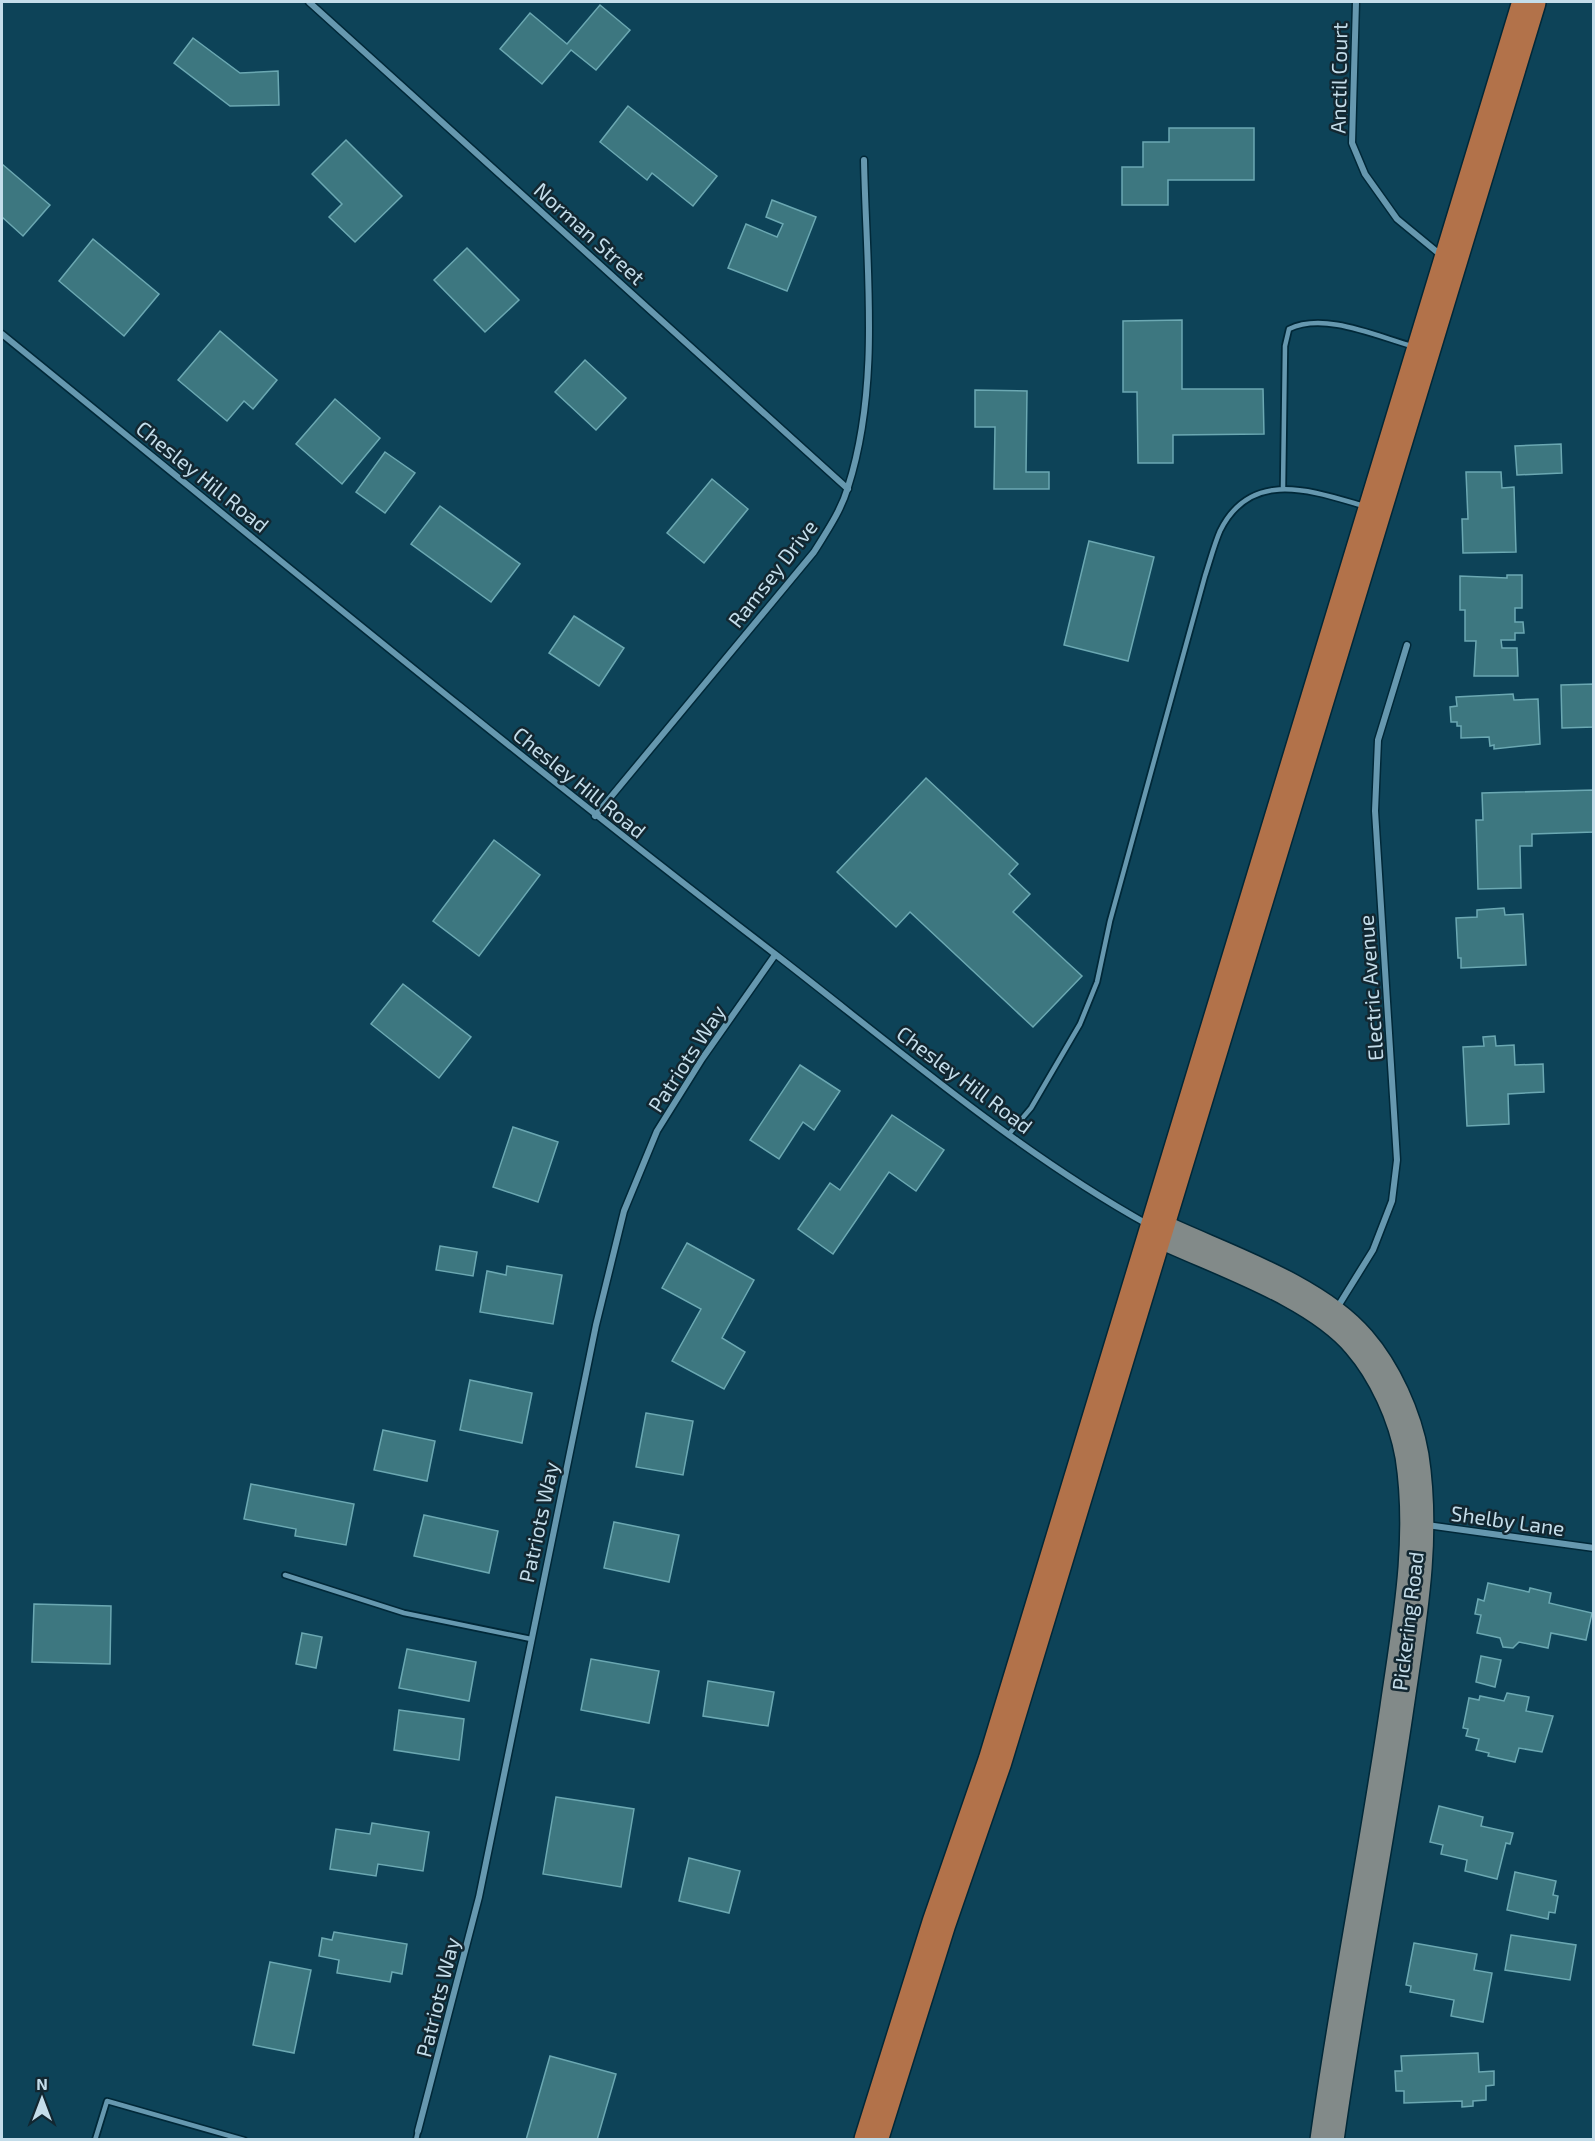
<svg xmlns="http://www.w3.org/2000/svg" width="1595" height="2141" viewBox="0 0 1595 2141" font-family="'Exo 2',sans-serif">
<rect width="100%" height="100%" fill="#0d4358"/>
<g fill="#3d7780" stroke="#6ba8b2" stroke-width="1.5">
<polygon points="600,5 630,30 596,70 571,50 542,84 500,49 530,13 567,44"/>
<polygon points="193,38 240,73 278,71 279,105 230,106 174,63"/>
<polygon points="628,106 717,176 693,206 652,173 647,180 600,142"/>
<polygon points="1169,128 1254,128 1254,180 1168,180 1168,205 1122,205 1122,167 1143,167 1143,142 1169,142"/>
<polygon points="346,140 402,196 355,242 329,217 342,204 312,174"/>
<polygon points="2,164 50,205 23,236 2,217"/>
<polygon points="772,200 816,217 787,291 728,268 746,224 777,237 783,224 766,217"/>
<polygon points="93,239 159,294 124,336 59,281"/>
<polygon points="467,248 519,300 485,332 434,280"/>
<polygon points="1182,320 1182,389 1263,389 1264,434 1173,435 1173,463 1138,463 1137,392 1123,392 1123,321"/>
<polygon points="220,331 277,380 253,409 244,401 227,421 178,380"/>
<polygon points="585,360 626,398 596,430 555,392"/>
<polygon points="975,390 1027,391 1026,472 1049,472 1049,489 994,489 995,427 975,427"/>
<polygon points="335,399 380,438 342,484 296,444"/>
<polygon points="1561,444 1562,473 1517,475 1515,446"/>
<polygon points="385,452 415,473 385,513 356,492"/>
<polygon points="1466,472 1501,472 1502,488 1514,487 1516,552 1463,553 1462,519 1468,519"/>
<polygon points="712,479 748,509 704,563 667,533"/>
<polygon points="440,506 520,564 491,602 411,544"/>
<polygon points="1089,541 1154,557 1128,661 1064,645"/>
<polygon points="1507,575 1522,575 1522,608 1515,608 1515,622 1523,622 1524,633 1515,633 1515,640 1501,640 1502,648 1517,648 1518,676 1474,676 1476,641 1465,641 1465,610 1460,610 1460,576 1507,578"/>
<polygon points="574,616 624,648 599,686 549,653"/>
<polygon points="1594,684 1594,727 1562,728 1561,685"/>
<polygon points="1513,694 1514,700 1538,699 1540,744 1494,749 1494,745 1490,746 1489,737 1461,738 1461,726 1457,726 1457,722 1451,722 1450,707 1457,706 1456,697"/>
<polygon points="926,778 1018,864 1009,874 1030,894 1013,912 1082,976 1033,1027 910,912 896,927 837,872"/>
<polygon points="1594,790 1594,832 1532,834 1532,846 1520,846 1521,888 1478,889 1476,820 1483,820 1482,793"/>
<polygon points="494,840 540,875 479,956 433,921"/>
<polygon points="1504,908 1505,915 1523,914 1526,965 1461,968 1461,958 1458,958 1456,918 1477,917 1477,910"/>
<polygon points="403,984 471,1037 439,1078 371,1024"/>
<polygon points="1495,1036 1496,1046 1514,1045 1515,1065 1543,1064 1544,1092 1508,1094 1509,1124 1467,1126 1463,1047 1484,1046 1483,1037"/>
<polygon points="800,1065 840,1091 814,1130 803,1122 779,1159 750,1140"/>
<polygon points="892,1115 944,1150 916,1191 889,1172 833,1254 798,1229 830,1183 840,1190"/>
<polygon points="513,1127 558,1142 538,1202 493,1187"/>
<polygon points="687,1243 754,1280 722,1338 745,1352 724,1389 672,1361 701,1309 662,1288"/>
<polygon points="440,1246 477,1252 473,1276 436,1270"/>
<polygon points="507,1266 562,1275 553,1324 480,1312 487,1271 506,1275"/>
<polygon points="470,1380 532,1393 522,1443 460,1430"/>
<polygon points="646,1413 693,1421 683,1475 636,1467"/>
<polygon points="383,1430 435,1441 427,1481 374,1470"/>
<polygon points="251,1484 354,1504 346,1545 295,1536 296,1529 244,1519"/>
<polygon points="424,1515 498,1531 489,1573 414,1556"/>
<polygon points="614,1522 679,1535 669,1582 604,1568"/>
<polygon points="1488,1583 1529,1592 1530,1588 1551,1593 1549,1603 1592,1613 1586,1640 1551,1633 1548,1648 1519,1642 1513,1648 1503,1647 1500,1638 1477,1633 1481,1615 1475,1614 1478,1599 1484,1601"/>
<polygon points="34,1604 111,1606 110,1664 32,1662"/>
<polygon points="302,1633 322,1637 316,1668 296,1664"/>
<polygon points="407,1649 476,1662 469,1701 399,1688"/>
<polygon points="1481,1656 1501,1660 1495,1687 1476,1682"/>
<polygon points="591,1659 659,1671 649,1723 581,1710"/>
<polygon points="708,1681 774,1692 768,1726 703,1716"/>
<polygon points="1507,1693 1529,1697 1526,1711 1553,1716 1542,1752 1519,1748 1515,1762 1488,1756 1489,1753 1476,1750 1479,1739 1466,1736 1468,1729 1463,1728 1469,1698 1479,1700 1480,1696 1504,1701"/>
<polygon points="399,1710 464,1719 459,1760 394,1750"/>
<polygon points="556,1797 634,1809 621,1887 543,1874"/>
<polygon points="1439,1806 1483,1817 1481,1826 1513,1833 1510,1844 1506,1843 1497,1879 1465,1871 1467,1860 1441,1854 1443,1845 1430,1842"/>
<polygon points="372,1823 429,1832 423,1871 378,1864 376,1876 330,1869 336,1829 370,1834"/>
<polygon points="689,1858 740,1871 729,1913 679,1901"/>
<polygon points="1515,1872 1556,1881 1553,1895 1558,1896 1555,1913 1549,1912 1548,1919 1507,1910"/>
<polygon points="334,1932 407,1944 402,1974 392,1972 390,1982 337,1973 339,1960 319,1956 322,1938 332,1940"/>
<polygon points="1511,1935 1576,1945 1570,1980 1505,1970"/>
<polygon points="1414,1943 1477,1954 1474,1970 1492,1973 1483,2022 1451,2016 1454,2000 1410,1992 1411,1986 1406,1985"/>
<polygon points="270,1962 311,1970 294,2053 253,2045"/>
<polygon points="1478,2053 1479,2072 1494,2071 1494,2085 1486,2086 1486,2100 1473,2101 1473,2106 1462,2107 1462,2101 1404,2103 1404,2091 1396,2091 1395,2071 1402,2071 1401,2056"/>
<polygon points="550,2056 616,2074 597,2140 526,2140"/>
</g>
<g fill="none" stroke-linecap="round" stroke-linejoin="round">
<defs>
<g id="service">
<path d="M1283 487 1285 346 1289 329C1324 312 1376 336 1412 346"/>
<path d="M1009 1134 1031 1108 1080 1024 1097 982 1110 921 1205 576C1210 561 1214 545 1220 531 1251 468 1312 491 1364 506"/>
<polyline points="285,1575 404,1613 531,1639"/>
<polyline points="95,2140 107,2101 244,2140"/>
<polyline points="416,2140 418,2131"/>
</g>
<g id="minor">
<polyline points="309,2 848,489"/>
<polyline points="1356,2 1352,143 1365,174 1397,219 1442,256"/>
<path d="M2 334C258 542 513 753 775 954 894 1046 1016 1151 1147 1224"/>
<path d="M595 816 814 552C827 531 841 511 848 487 881 384 866 267 864 160"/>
<polyline points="1337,1308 1373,1250 1392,1201 1397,1160 1375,811 1378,740 1407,645"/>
<polyline points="1427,1525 1594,1548"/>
<polyline points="418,2131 479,1897 596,1325 624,1211 657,1131 702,1059 775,955"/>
</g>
<path id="secondary" d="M1158 1230C1219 1259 1315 1290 1359 1342 1385 1372 1405 1416 1412 1456 1425 1540 1409 1624 1397 1707 1376 1852 1347 1995 1327 2140"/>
<polyline id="trunk" points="871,2140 939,1923 995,1761 1529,2"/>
</defs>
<use href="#service" stroke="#002838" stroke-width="8"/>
<use href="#minor" stroke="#002838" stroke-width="9"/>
<use href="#secondary" stroke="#002838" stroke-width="36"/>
<use href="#trunk" stroke="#002838" stroke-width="36"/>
<use href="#service" stroke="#6698af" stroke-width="4.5"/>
<use href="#minor" stroke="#6698af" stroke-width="6"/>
<use href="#secondary" stroke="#828a89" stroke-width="33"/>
<use href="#trunk" stroke="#b2724a" stroke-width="33"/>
</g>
<g text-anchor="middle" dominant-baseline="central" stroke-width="5" stroke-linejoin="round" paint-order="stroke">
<g font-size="21" fill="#c4ddea" stroke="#122731">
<text transform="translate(1338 78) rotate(-89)">Anctil Court</text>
<text transform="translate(590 233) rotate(42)">Norman Street</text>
<text transform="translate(203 476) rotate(39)">Chesley Hill Road</text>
<text transform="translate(772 573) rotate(-52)">Ramsey Drive</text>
<text transform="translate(580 782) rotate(39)">Chesley Hill Road</text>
<text transform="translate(1370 988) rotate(-94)">Electric Avenue</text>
<text transform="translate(686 1058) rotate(-57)">Patriots Way</text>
<text transform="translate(965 1079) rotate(37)">Chesley Hill Road</text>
<text transform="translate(1508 1520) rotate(8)">Shelby Lane</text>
<text transform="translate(538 1522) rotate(-78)">Patriots Way</text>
<text transform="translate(1407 1621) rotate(-83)">Pickering Road</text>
<text transform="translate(437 1997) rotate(-76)">Patriots Way</text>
</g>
</g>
<rect width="1595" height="2141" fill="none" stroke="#c4ddea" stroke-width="6"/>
<g transform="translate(42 2099)" stroke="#122731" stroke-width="4.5" paint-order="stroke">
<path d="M0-4.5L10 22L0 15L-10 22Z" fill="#c4ddea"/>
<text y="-9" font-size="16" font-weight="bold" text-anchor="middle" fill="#c4ddea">N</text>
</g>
</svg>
